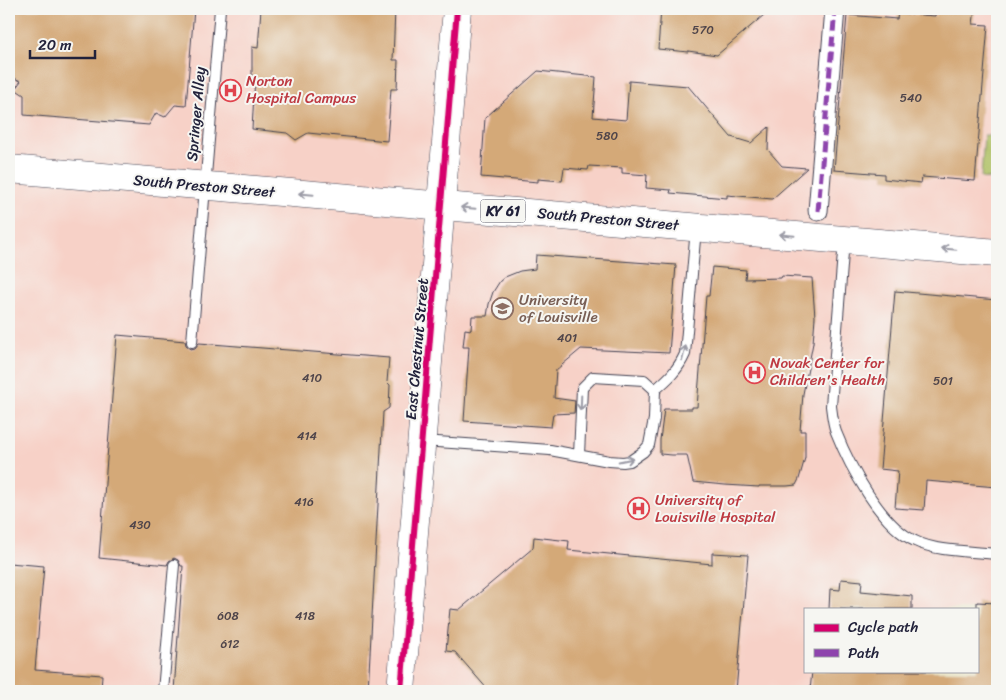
<svg xmlns="http://www.w3.org/2000/svg" width="1006" height="700" viewBox="0 0 1006 700" font-family="Sriracha,sans-serif">
<rect width="100%" height="100%" fill="#f6f6f2"/>
<filter id="ink" filterUnits="userSpaceOnUse"><feTurbulence type="fractalNoise" baseFrequency=".02" numOctaves="2"/><feDisplacementMap in="SourceGraphic" scale="10" xChannelSelector="R" yChannelSelector="G"/><feConvolveMatrix kernelMatrix="1 2 1 2 8 2 1 2 1" color-interpolation-filters="sRGB"/></filter>
<filter id="wash" filterUnits="userSpaceOnUse"><feTurbulence type="fractalNoise" baseFrequency=".0096" numOctaves="4" result="noise"/><feDisplacementMap in="SourceGraphic" scale="20" xChannelSelector="R" yChannelSelector="G"/><feGaussianBlur stdDeviation="1.12" result="paint"/><feColorMatrix in="noise" values="0 0 0 0 0 0 0 0 0 0 0 0 0 0 0 0 0 1.4 0 .05"/><feComposite in="paint" operator="in"/></filter>
<g filter="url(#wash)">
<rect width="100%" height="100%" fill="#eae5c9"/>
<path fill="#f7d1c7" fill-rule="evenodd" d="M9 9H997V691H9ZM805 609H977V671H805Z"/>
<polygon fill="#aec064" stroke="#687150" points="984,135 997,136 997,180 981,178"/>
<g id="blocks">
<g fill="#d4a978">
<polygon points="14,9 194,9 186,106 175,105 165,117 156,113 149,125 24,115 24,95 15,89 21,81 9,76"/>
<polygon points="261,9 395,9 393,60 398,60 397,89 391,89 387,141 308,133 296,140 287,133 252,129 255,77 252,77 252,47 258,48"/>
<polygon points="661,9 771,9 717,55 688,51 688,52 658,49"/>
<polygon points="936,9 975,9 973,24 988,25 975,181 922,177 921,183 884,179 884,174 834,170 847,15 897,19 898,13 935,16"/>
<polygon points="538,71 596,77 593,117 626,120 629,81 688,86 731,137 751,143 769,127 768,150 782,166 807,168 772,199 727,195 727,198 670,193 671,190 646,188 647,175 622,173 622,168 589,166 588,170 564,168 562,181 538,179 538,182 481,177 485,118"/>
<polygon points="536,255 676,265 669,353 581,349 556,370 554,398 575,401 574,413 553,414 551,427 464,421 469,347 463,347 465,329 471,330 472,316 487,316 489,304 493,292 500,281 505,277 520,271 535,269"/>
<polygon points="712,267 746,270 745,279 781,278 782,276 812,278 815,317 813,343 803,394 800,431 805,431 805,458 799,479 796,485 787,486 759,486 759,487 725,485 693,482 687,455 672,455 660,454 660,440 664,409 692,409 692,407 697,407 706,296 709,296"/>
<polygon points="895,291 997,300 997,487 926,481 924,510 895,508 898,471 880,469"/>
<polygon points="117,335 185,341 186,345 191,349 195,348 199,343 389,358 387,382 390,385 389,408 383,412 368,691 174,691 183,566 181,566 178,560 174,558 169,561 167,565 99,558"/>
<polygon points="534,537 569,541 568,550 712,564 712,553 748,555 736,691 489,691 455,652 446,651 450,609 459,610 533,548"/>
<polygon points="9,563 44,566 35,670 102,675 101,691 9,691"/>
<polygon points="841,579 862,581 861,591 912,596 912,609 829,609 830,589 840,590"/>
<polygon points="977,602 997,603 997,691 810,691 812,671 977,671"/>
</g>
</g>
</g>
<g filter="url(#ink)">
<use href="#blocks" fill-opacity="0" stroke="#403f50" stroke-width="1"/>
<g fill="none" stroke-linecap="round" stroke-linejoin="round">
<defs>
<g id="lane">
<path d="M844 240 831 406C832 414 833 424 836 432 849 465 881 526 915 541 937 552 972 551 997 554"/>
<polyline points="192,342 220,9"/>
<path d="M655 390C668 379 678 370 685 354L696 228"/>
<polyline points="423,441 550,450 609,461 623,462 630,461 643,452 649,445 654,419 655,390 644,380 593,377 582,388 579,455"/>
<polyline points="163,691 174,565"/>
</g>
<polyline id="street" points="818,211 835,9"/>
<polyline id="secondary" points="401,691 457,9"/>
<polyline id="primary" points="9,169 997,253"/>
</defs>
<use href="#lane" stroke="#403f50" stroke-width="12"/>
<use href="#street" stroke="#403f50" stroke-width="21"/>
<use href="#secondary" stroke="#403f50" stroke-width="29"/>
<use href="#primary" stroke="#403f50" stroke-width="29"/>
<use href="#lane" stroke="#fff" stroke-width="10"/>
<use href="#street" stroke="#fff" stroke-width="19"/>
<use href="#secondary" stroke="#fff" stroke-width="28"/>
<use href="#primary" stroke="#fff" stroke-width="28"/>
<polyline stroke="#8e44ad" stroke-width="5" stroke-dasharray="10 5" stroke-linecap="butt" points="818,211 835,9"/>
<defs>
<polyline id="cycleway" points="401,691 457,9"/>
</defs>
<use href="#cycleway" stroke="#f6f6f2" stroke-width="9"/>
<use href="#cycleway" stroke="#d6006c" stroke-width="6"/>
</g>
<defs><path id="oneway-shaft" d="M-6 0H5M1.5-3L5.5 0L1.5 3" fill="none" stroke-width="1.6" stroke-linecap="round" stroke-linejoin="round" transform="scale(1.25)"/></defs>
<g stroke="#9c9ca7">
<use href="#oneway-shaft" transform="translate(306 194) rotate(-175)"/>
<use href="#oneway-shaft" transform="translate(468 208) rotate(-175)"/>
<use href="#oneway-shaft" transform="translate(787 235) rotate(-175)"/>
<use href="#oneway-shaft" transform="translate(949 249) rotate(-175)"/>
<use href="#oneway-shaft" transform="translate(684 353) rotate(-76)"/>
<use href="#oneway-shaft" transform="translate(581 403) rotate(92)"/>
<use href="#oneway-shaft" transform="translate(626 460) rotate(-11)"/>
</g>
</g>
<defs>
<symbol id="hospital-ring" viewBox="-11 -11 22 22"><circle r="9.5" fill="#f6f6f2" stroke="#e0444e" stroke-width="1.5"/><path d="M-5-5h3v3.5h4V-5h3V5h-3V1.5h-4V5h-3Z" fill="#e0444e"/></symbol>
<symbol id="university-ring" viewBox="-11 -11 22 22"><circle r="9.5" fill="#f6f6f2" stroke="#8d6e63" stroke-width="1.5"/><path d="M0-5L7-2L0 1L-7-2ZM-4 1L0 2.5L4 1V4Q0 6-4 4Z" fill="#8d6e63"/></symbol>
</defs>
<g fill-rule="evenodd">
<use href="#hospital-ring" x="218" y="78" width="25" height="25"/>
<use href="#university-ring" x="490" y="296" width="25" height="25"/>
<use href="#hospital-ring" x="742" y="360" width="25" height="25"/>
<use href="#hospital-ring" x="626" y="496" width="25" height="25"/>
</g>
<g text-anchor="middle" dominant-baseline="central" stroke-width="4" stroke-linejoin="round" paint-order="stroke">
<g font-size="12" fill="#4e444a">
<text x="703" y="30">570</text>
<text x="911" y="98">540</text>
<text x="607" y="136">580</text>
<text x="567" y="338">401</text>
<text x="312" y="378">410</text>
<text x="943" y="381">501</text>
<text x="307" y="436">414</text>
<text x="304" y="502">416</text>
<text x="140" y="525">430</text>
<text x="228" y="616">608</text>
<text x="305" y="616">418</text>
<text x="230" y="644">612</text>
</g>
<rect fill="#f6f6f2" stroke="#626272" stroke-width="1" x="480.5" y="199.5" width="45" height="23" rx="4"/>
<g font-size="14" font-weight="bold" fill="#22223b">
<text x="503" y="211">KY 61</text>
</g>
<g font-size="15" fill="#be3a42" stroke="#f6f6f2" text-anchor="start">
<text x="246" y="81">Norton<tspan x="246" dy="17">Hospital Campus</tspan></text>
<text x="770" y="363">Novak Center for<tspan x="770" dy="17">Children's Health</tspan></text>
<text x="655" y="500">University of<tspan x="655" dy="17">Louisville Hospital</tspan></text>
</g>
<g font-size="15" fill="#22223b" stroke="#f6f6f2">
<text transform="translate(196 114) rotate(-85)">Springer Alley</text>
<text transform="translate(204 186) rotate(5)">South Preston Street</text>
<text transform="translate(608 219) rotate(5)">South Preston Street</text>
<text transform="translate(417 349) rotate(-85)">East Chestnut Street</text>
</g>
<g font-size="15" fill="#785e54" stroke="#f6f6f2" text-anchor="start">
<text x="519" y="300">University<tspan x="519" dy="17">of Louisville</tspan></text>
</g>
</g>
<rect width="1006" height="700" fill="none" stroke="#f6f6f2" stroke-width="30"/>
<rect x="804" y="608" width="175" height="65" fill="#f6f6f2" stroke="#a1a1a9"/>
<rect x="814" y="624" width="25" height="8" fill="#d6006c" stroke="#a1a1a9"/>
<text x="848" y="632" font-size="15" fill="#22223b">Cycle path</text>
<rect x="814" y="649" width="25" height="8" fill="#8e44ad" stroke="#a1a1a9"/>
<text x="848" y="658" font-size="15" fill="#22223b">Path</text>
<path d="M30 50v8h65v-8" fill="none" stroke="#22223b" stroke-width="2.5"/>
<text x="38" y="50" font-size="15" fill="#22223b" stroke="#f6f6f2" stroke-width="4" paint-order="stroke">20 m</text>
</svg>
